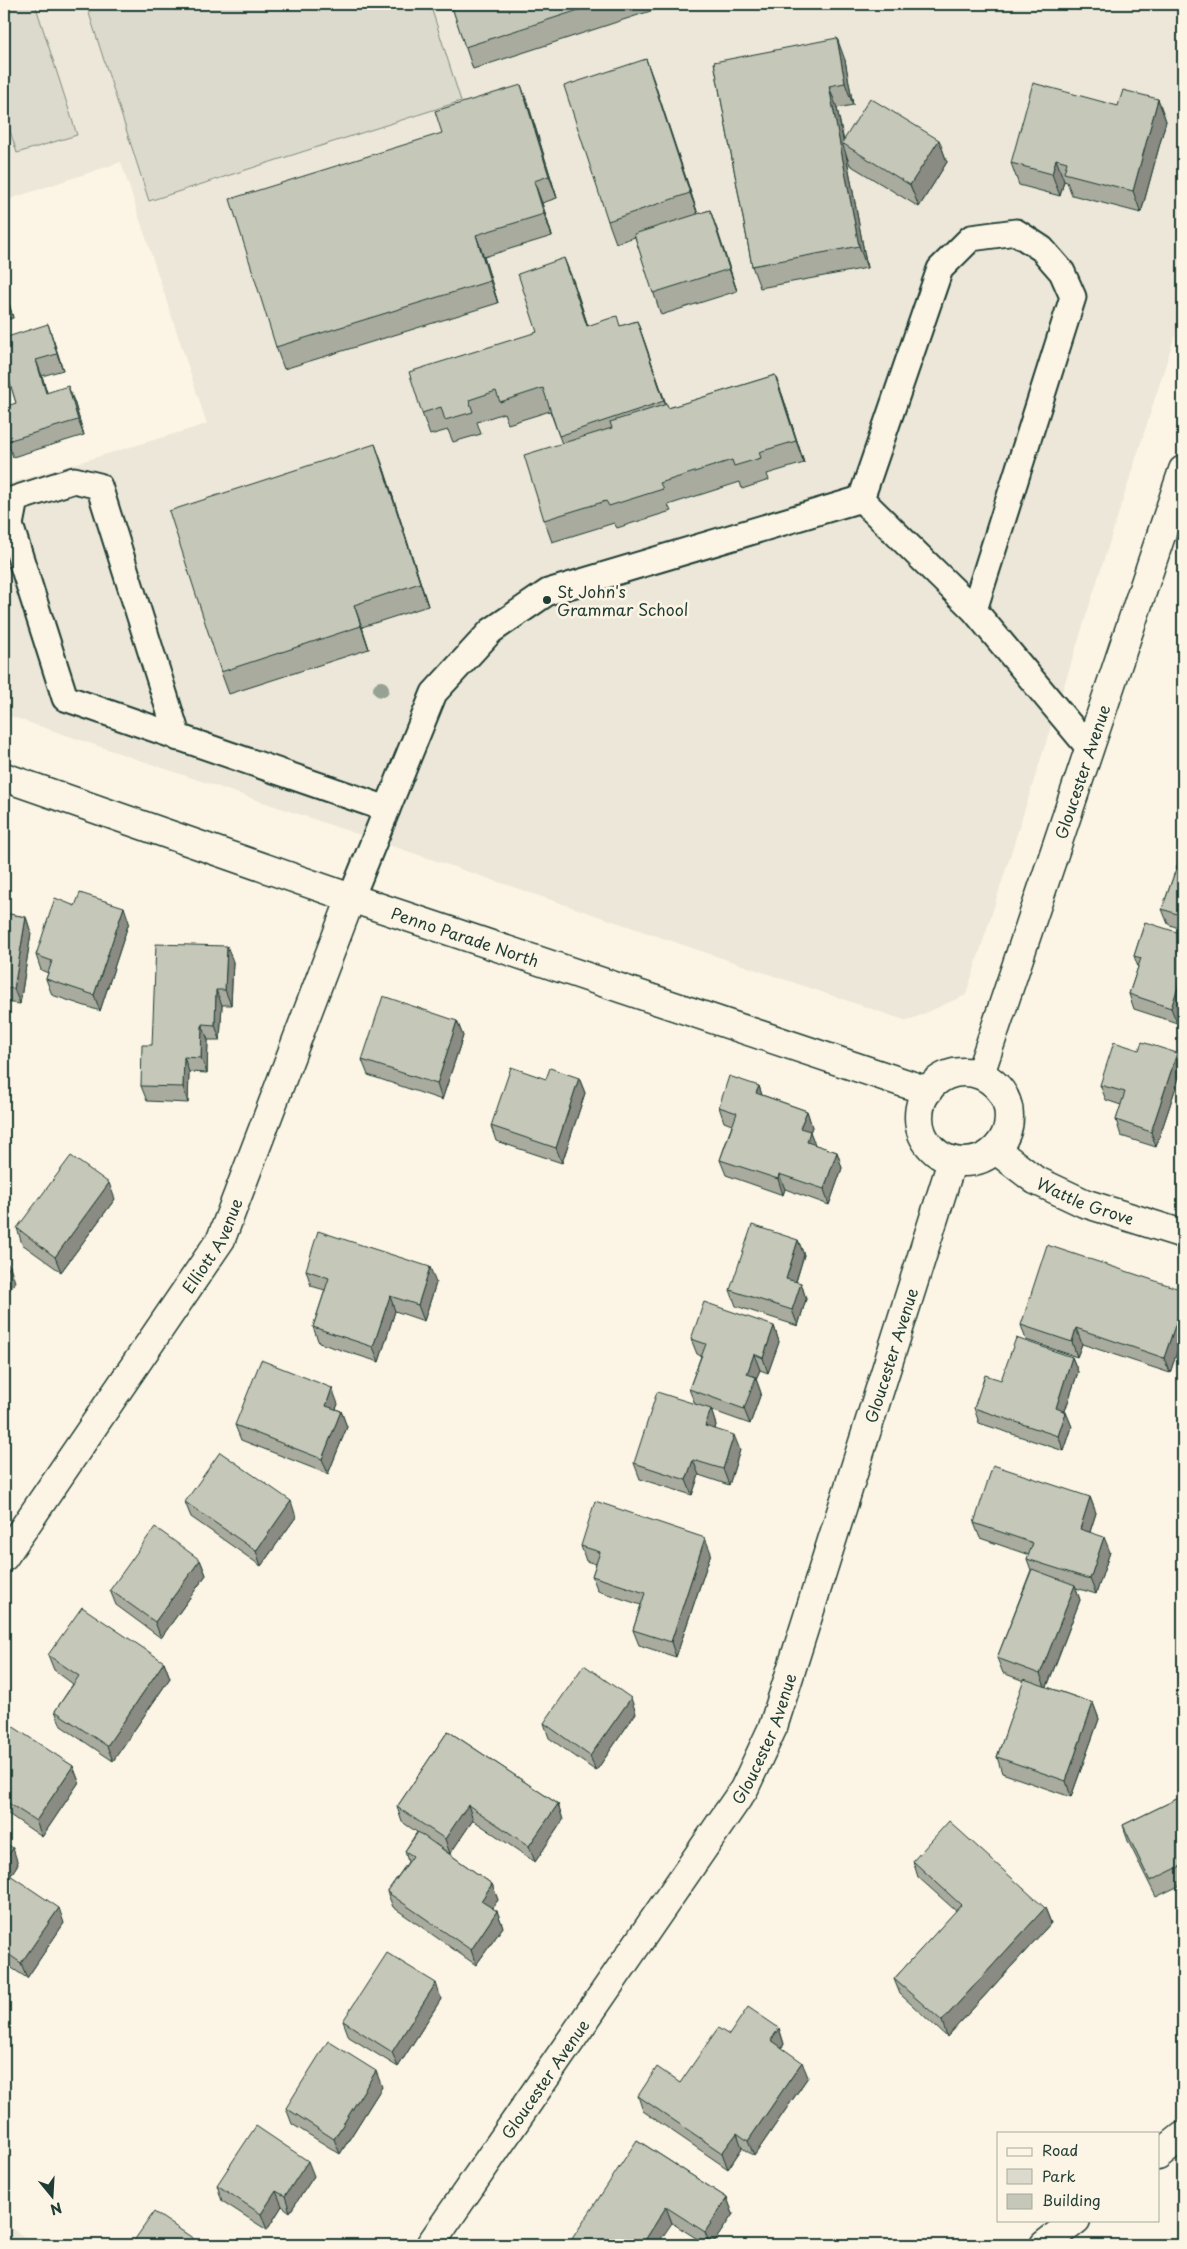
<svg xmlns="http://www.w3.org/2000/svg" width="1187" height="2249" viewBox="0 0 1187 2249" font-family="'Playpen Sans',sans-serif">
<rect width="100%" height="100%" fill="#fcf5e5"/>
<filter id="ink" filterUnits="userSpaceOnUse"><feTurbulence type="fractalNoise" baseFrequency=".02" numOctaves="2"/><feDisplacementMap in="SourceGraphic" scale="10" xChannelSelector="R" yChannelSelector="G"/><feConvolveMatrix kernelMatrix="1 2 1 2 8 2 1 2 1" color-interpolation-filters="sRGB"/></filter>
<g filter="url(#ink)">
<g fill="#ece7d8">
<polygon points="4,4 1183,4 1183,310 966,995 907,1021 4,714 4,485 207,424 121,162 4,201"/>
<polygon points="4,2223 36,2245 4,2245"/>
</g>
<g fill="#dcdacc" stroke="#7e8c80">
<polygon points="4,4 35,4 77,135 17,153 4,112"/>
<polygon points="86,4 430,4 461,101 149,201"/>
</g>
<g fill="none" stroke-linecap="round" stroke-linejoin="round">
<defs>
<g id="lane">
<polyline points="974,610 1073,297 1062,272 1042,249 1016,232 971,238 940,269 861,499 974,610 1090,749"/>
<polyline points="178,738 99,486 74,480 15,499 10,525 65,698 387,809"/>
<polyline points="351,898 434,693 491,631 548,592 861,499"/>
</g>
<g id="street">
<path id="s1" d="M4 777 351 898 928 1091"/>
<circle cx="964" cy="1117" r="45"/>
<path id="s2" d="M980 1074 1183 470"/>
<path id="s3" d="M996 1150 1035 1180 1084 1203 1183 1234"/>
<path id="s4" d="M4 1557 221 1239 351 898"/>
<path id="s5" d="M430 2245 744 1789 773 1727 952 1161"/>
</g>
<g id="secondary">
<polyline points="1158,2156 1183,2136"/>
<polyline points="1044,2245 1076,2220"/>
</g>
</defs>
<use href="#lane" stroke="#1f3d34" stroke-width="29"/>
<use href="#street" stroke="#1f3d34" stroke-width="31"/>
<use href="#secondary" stroke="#1f3d34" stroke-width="31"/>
<use href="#lane" stroke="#fcf5e5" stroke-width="25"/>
<use href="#street" stroke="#fcf5e5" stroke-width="28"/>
<use href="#secondary" stroke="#fcf5e5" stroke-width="28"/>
</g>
<circle fill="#97a194" cx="381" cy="689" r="8"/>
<g fill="#a9ab9f" stroke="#1f3d34">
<polygon points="451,4 672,4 473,69"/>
<polygon points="646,59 698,214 710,210 737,291 661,315 635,237 616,243 608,221"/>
<polygon points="845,60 853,105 837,108 844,141 939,140 947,162 919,207 850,165 846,154 867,268 760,288 752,266 714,62"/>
<polygon points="1158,99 1166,121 1141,213 1072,195 1067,182 1064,181 1060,196 1019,185 1011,163 1118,106"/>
<polygon points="529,107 557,198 542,203 552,236 484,257 498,303 284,369 276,347"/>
<polygon points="573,280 588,326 621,326 637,321 666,404 669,408 775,375 783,397 804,463 767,474 769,480 742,489 740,482 668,505 671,511 617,528 614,523 552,542 544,520 562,444 550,411 508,424 504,413 477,422 481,434 453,442 448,430 430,435 422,413 537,332"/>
<polygon points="4,285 13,318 4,321"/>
<polygon points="4,338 53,339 63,370 42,376 47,393 74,401 84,435 13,457 7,441 16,403 11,386 4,388"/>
<polygon points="383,466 428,606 362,627 369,649 229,694 221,672"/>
<polygon points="1183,849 1183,930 1168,924 1162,909"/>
<polygon points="75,906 129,922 100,1011 52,995 46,979 48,973 41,970 36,955"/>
<polygon points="4,913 26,917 31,933 20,1004 4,1002"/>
<polygon points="1145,922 1177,1023 1134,1009 1129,994 1138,967 1134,956"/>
<polygon points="227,946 233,962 231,1005 222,1005 220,1040 208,1040 207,1073 189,1072 188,1103 147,1101 141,1086 152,1045"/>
<polygon points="457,1021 463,1036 442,1100 368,1075 362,1060"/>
<polygon points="1182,1069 1156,1147 1121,1136 1116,1120 1121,1105 1106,1100 1100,1085"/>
<polygon points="579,1078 585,1093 562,1163 496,1141 491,1126 546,1079"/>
<polygon points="759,1086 762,1095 807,1111 812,1127 810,1132 815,1145 837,1152 842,1168 829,1205 785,1189 783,1195 726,1175 720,1160 732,1125 724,1122 719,1107"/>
<polygon points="115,1199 61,1272 22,1244 17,1228"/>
<polygon points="798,1240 804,1255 796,1282 801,1283 806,1299 798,1326 736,1306 730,1290"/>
<polygon points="306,1270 436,1283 424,1321 395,1311 379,1362 319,1343 313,1327 325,1290 311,1286"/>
<polygon points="1183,1302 1183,1334 1170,1373 1082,1344 1077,1357 1026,1340 1021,1325"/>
<polygon points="774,1326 779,1342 768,1373 760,1370 756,1379 761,1393 750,1424 711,1410 716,1425 715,1429 740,1450 729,1485 699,1475 692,1495 640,1479 634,1463 695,1404 689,1389 701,1356 697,1354 691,1339"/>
<polygon points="1072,1357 1078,1372 1065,1411 1072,1427 1064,1451 979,1423 974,1408 1001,1380"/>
<polygon points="338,1404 336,1409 341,1411 347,1427 328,1474 241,1440 235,1425"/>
<polygon points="1090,1497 1096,1513 1090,1532 1110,1552 1096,1594 1076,1588 1080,1600 1047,1687 1093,1703 1099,1719 1071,1797 1002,1773 997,1757 1024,1681 1003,1673 997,1658 1031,1570 1027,1559 1029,1555 980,1538 974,1523"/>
<polygon points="185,1502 296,1517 261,1566 191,1517"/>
<polygon points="581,1546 711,1553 676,1657 639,1645 633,1630 641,1605 598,1591 592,1576 596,1564 586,1561"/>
<polygon points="200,1560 206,1575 161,1638 116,1605 110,1590"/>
<polygon points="48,1655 164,1662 170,1678 113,1761 61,1726 55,1711 73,1684 54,1670"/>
<polygon points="636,1713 596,1771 549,1738 544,1723"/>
<polygon points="4,1725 73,1766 79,1782 42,1837 4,1811"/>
<polygon points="448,1731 558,1804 563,1820 535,1862 473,1820 450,1854 435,1844 492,1884 498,1900 492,1908 497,1911 503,1927 476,1965 393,1907 387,1892 408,1862 405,1851 417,1832 402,1822 397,1807"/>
<polygon points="1183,1796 1183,1884 1156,1897 1128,1841 1123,1825"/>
<polygon points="4,1842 18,1864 10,1876 64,1923 27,1978 4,1963"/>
<polygon points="913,1861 1045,1908 1051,1923 947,2037 900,1994 894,1979 956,1911 918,1877"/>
<polygon points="441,1999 398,2067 349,2037 343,2021"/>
<polygon points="779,2028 784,2044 782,2048 808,2077 754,2156 742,2148 728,2169 643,2111 638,2096 680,2083 729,2035"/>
<polygon points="382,2087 340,2154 292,2124 286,2108"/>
<polygon points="637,2140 727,2198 733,2214 712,2245 707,2245 672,2223"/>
<polygon points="314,2176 290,2212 282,2206 267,2230 222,2201 217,2185"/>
</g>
<g fill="#8a8b82" stroke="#1f3d34">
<polygon points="837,38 845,60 853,105 845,83"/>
<polygon points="646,59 654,81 698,215 690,193"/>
<polygon points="521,85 529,107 557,198 549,176"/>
<polygon points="829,86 837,108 844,145 842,143 846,154 867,268 859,246"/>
<polygon points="1158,99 1166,121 1141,213 1133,191"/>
<polygon points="939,140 947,162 919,207 910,185"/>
<polygon points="1056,159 1064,181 1060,196 1052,174"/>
<polygon points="534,181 542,203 552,236 544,214"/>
<polygon points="710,210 718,232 737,291 729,269"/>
<polygon points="476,235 484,257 498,303 490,281"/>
<polygon points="564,258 573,280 595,348 587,326"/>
<polygon points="4,285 13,318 4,289"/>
<polygon points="637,321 645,343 672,423 664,401"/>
<polygon points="48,324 53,339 63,370 57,354"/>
<polygon points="36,360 42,376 52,408 46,393"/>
<polygon points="775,375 783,397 804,463 796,441"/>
<polygon points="68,386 74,401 84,435 78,420"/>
<polygon points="375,444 383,466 428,606 420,583"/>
<polygon points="354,605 362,627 369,649 361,626"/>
<polygon points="124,907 129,922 100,1011 94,995"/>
<polygon points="26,917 31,933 20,1004 14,989"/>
<polygon points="227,946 233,962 231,1005 225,990"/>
<polygon points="1183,972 1183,1005 1177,1023 1171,1008"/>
<polygon points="216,990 222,1005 220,1040 215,1025"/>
<polygon points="457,1021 463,1036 442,1100 437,1084"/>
<polygon points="202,1024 208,1040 207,1073 201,1058"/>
<polygon points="1177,1053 1182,1069 1156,1147 1151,1132"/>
<polygon points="184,1057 189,1072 188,1103 183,1087"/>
<polygon points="579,1078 585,1093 562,1163 556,1148"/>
<polygon points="759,1086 764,1101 756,1093"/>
<polygon points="807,1111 812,1127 810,1132 816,1147 812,1157 800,1128"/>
<polygon points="837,1152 842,1168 829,1205 824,1189"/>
<polygon points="779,1174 785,1189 783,1195 778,1179"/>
<polygon points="109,1183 115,1199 61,1272 55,1257"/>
<polygon points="798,1240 804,1255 792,1294 786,1279"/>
<polygon points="10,1266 15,1282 4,1298 4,1275"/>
<polygon points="430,1267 436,1283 424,1321 418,1305"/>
<polygon points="801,1283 806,1299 798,1326 792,1310"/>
<polygon points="390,1296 395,1311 379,1362 373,1347"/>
<polygon points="1183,1302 1183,1334 1170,1373 1164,1358"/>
<polygon points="4,1320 8,1333 4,1339"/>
<polygon points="774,1326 779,1342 768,1373 763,1358"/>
<polygon points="1076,1328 1082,1344 1077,1357 1072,1342"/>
<polygon points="754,1354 760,1370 756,1379 761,1393 750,1424 744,1409 747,1374"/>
<polygon points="1072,1357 1078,1372 1061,1423 1056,1408"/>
<polygon points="332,1388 338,1404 331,1421 326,1406"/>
<polygon points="711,1409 716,1425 711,1441 705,1426"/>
<polygon points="341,1411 347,1427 328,1474 322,1459"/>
<polygon points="1066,1412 1072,1427 1064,1451 1058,1436"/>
<polygon points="734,1435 740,1450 729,1485 723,1469"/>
<polygon points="693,1460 699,1475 692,1495 686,1480"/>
<polygon points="1090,1497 1096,1513 1086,1544 1080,1529"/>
<polygon points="291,1501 296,1517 261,1566 256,1551"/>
<polygon points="1104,1537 1110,1552 1096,1594 1090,1579"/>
<polygon points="705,1538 711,1553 676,1657 671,1642"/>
<polygon points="200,1560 206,1575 161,1638 155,1622"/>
<polygon points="1075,1585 1080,1600 1046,1689 1040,1674"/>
<polygon points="164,1662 170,1678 113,1761 107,1746"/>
<polygon points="631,1698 636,1713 596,1771 590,1756"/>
<polygon points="1093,1703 1099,1719 1071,1797 1066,1781"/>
<polygon points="73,1766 79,1782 42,1837 36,1821"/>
<polygon points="558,1804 563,1820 535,1862 529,1846"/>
<polygon points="468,1805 473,1820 450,1854 445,1839"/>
<polygon points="13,1848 18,1864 5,1884 4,1880 4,1862"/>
<polygon points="492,1884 498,1900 486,1916 481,1901"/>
<polygon points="59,1908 64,1923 27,1978 21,1963"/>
<polygon points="1045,1908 1051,1923 947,2037 942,2021"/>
<polygon points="497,1911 503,1927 476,1965 471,1950"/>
<polygon points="436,1983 441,1999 398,2067 392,2052"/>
<polygon points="779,2028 784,2044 776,2056 771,2040"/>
<polygon points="802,2062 808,2077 754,2156 748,2141"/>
<polygon points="376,2071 382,2087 340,2154 334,2139"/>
<polygon points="737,2133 742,2148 728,2169 722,2153"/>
<polygon points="308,2161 314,2176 290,2212 285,2196"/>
<polygon points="276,2191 282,2206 267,2230 261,2214"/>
<polygon points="727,2198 733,2214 712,2245 710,2245 705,2232"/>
<polygon points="666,2207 672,2223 657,2245 642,2245"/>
</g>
<g fill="#c5c7b9" stroke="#1f3d34">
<polygon points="451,4 597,4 465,47"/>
<polygon points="837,38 845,83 829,86 859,246 752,266 714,62"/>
<polygon points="646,59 690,193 608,221 564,86"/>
<polygon points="1033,83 1118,106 1123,90 1158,99 1133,191 1064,173 1067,162 1056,159 1052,174 1011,163"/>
<polygon points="521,85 549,176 534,181 544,214 476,235 490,281 276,347 230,199 442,133 435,111"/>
<polygon points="870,98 939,140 910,185 842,143"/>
<polygon points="710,210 729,269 653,293 634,234"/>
<polygon points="564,258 587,326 617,316 620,326 637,321 664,401 559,436 543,388 500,402 496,391 469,400 473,412 445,420 441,407 422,413 409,372 537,332 518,274"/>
<polygon points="4,289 8,302 4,304"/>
<polygon points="48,324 57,354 36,360 46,393 68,386 78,420 7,441 4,430 4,407 16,403 6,370 4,371 4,338"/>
<polygon points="775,375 796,441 759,452 761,458 734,466 732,460 660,483 663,489 609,506 606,501 544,520 524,455 612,428 610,422 667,404 668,408"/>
<polygon points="375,444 420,583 354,605 361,626 221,672 169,511"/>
<polygon points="1183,849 1183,916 1162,909"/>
<polygon points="80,893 124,907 94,995 46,979 52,961 36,955 55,898 75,906"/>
<polygon points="4,913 26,917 14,989 4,987"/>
<polygon points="1145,922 1183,934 1183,972 1171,1008 1129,994 1141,958 1134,956"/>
<polygon points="156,944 227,946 225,990 216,990 215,1025 202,1024 201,1058 184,1057 183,1087 141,1086 142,1045 152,1045"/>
<polygon points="383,996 457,1021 437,1084 362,1060"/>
<polygon points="1114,1042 1139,1050 1142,1042 1177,1053 1151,1132 1116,1120 1125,1092 1100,1085"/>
<polygon points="511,1067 546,1079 550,1068 579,1078 556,1148 491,1126"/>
<polygon points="729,1076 759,1086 756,1093 807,1111 800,1128 810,1131 807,1142 837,1152 824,1189 779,1174 778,1179 720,1160 737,1113 719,1107"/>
<polygon points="71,1156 109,1183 55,1257 17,1228"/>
<polygon points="752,1225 798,1240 786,1279 801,1283 792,1310 730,1290"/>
<polygon points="318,1231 430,1267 418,1305 390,1296 373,1347 313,1327 329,1278 306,1270"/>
<polygon points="1047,1245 1183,1290 1183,1302 1164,1358 1076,1328 1072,1342 1021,1325"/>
<polygon points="4,1262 10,1266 4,1275"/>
<polygon points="704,1302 774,1326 763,1358 754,1354 747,1374 756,1377 744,1409 689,1389 706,1344 691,1339"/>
<polygon points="1016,1338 1072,1357 1056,1408 1066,1412 1058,1436 974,1408 985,1375 1001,1380"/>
<polygon points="261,1360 332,1388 326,1406 341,1411 322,1459 235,1425"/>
<polygon points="657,1392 711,1409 705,1426 734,1435 723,1469 693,1460 686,1480 634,1463"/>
<polygon points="220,1452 291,1501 256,1551 185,1502"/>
<polygon points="993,1465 1090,1497 1080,1529 1104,1537 1090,1579 1027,1559 1033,1543 974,1523"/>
<polygon points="595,1501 705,1538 671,1642 633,1630 645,1593 592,1576 600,1552 581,1546"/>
<polygon points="155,1527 200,1560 155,1622 110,1590"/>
<polygon points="1032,1569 1075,1585 1040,1674 997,1658"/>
<polygon points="82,1607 164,1662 107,1746 55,1711 79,1676 48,1655"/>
<polygon points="584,1665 631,1698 590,1756 544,1723"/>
<polygon points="1024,1679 1093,1703 1066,1781 997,1757"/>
<polygon points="6,1722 73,1766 36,1821 4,1800 4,1725"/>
<polygon points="448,1731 558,1804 529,1846 468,1805 445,1839 397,1807"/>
<polygon points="1183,1796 1183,1865 1150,1881 1123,1825"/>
<polygon points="949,1821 1045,1908 942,2021 894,1979 961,1905 913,1861"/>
<polygon points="418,1832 492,1884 481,1901 497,1911 471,1950 387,1892 413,1856 405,1851"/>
<polygon points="4,1842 13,1848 4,1862"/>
<polygon points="4,1871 59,1908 21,1963 4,1951"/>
<polygon points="387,1953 436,1983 392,2052 343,2021"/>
<polygon points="748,2007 779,2028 771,2040 802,2062 748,2141 737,2133 722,2153 638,2096 657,2067 680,2083 718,2028 729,2035"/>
<polygon points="328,2041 376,2071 334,2139 286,2108"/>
<polygon points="256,2126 308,2161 285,2196 276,2191 261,2214 217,2185"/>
<polygon points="637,2140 727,2198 705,2232 666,2207 642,2245 568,2245"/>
<polygon points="154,2212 203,2245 131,2245"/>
</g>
</g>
<circle fill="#1f3d34" stroke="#fcf5e5" stroke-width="2" cx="547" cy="600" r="5"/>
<g text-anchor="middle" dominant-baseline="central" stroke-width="5" stroke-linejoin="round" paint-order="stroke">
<g font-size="16" fill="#1f3d34" stroke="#fcf5e5" text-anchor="start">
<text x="557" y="591">St John's<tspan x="557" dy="18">Grammar School</tspan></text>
</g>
<g font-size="16" fill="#1f3d34" stroke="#fcf5e5">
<text stroke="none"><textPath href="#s2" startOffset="319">Gloucester Avenue</textPath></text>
<text stroke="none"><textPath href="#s1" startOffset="488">Penno Parade North</textPath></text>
<text stroke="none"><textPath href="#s3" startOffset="104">Wattle Grove</textPath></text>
<text stroke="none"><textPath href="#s4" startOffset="375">Elliott Avenue</textPath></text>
<text stroke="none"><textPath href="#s5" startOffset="1012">Gloucester Avenue</textPath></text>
<text stroke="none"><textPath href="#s5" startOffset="608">Gloucester Avenue</textPath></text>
<text stroke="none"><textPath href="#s5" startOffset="202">Gloucester Avenue</textPath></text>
</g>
</g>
<rect width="1187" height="2249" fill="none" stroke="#fcf5e5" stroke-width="20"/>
<rect x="10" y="10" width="1167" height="2229" fill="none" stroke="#1f3d34" stroke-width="2" filter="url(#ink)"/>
<rect x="997" y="2132" width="162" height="90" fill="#fcf5e5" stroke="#a4ab9e"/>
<rect x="1007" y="2148" width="25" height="8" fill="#fcf5e5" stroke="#a4ab9e"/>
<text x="1042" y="2156" font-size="15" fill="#1f3d34">Road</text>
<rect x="1007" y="2169" width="25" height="15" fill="#dcdacc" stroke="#a4ab9e"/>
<text x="1042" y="2182" font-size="15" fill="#1f3d34">Park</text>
<rect x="1007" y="2194" width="25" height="15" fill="#c5c7b9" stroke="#a4ab9e"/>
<text x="1042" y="2206" font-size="15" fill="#1f3d34">Building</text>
<g transform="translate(52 2196) rotate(162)" stroke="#fcf5e5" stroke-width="4" paint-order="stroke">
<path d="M0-4L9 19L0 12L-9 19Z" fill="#1f3d34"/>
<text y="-8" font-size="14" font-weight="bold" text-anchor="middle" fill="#1f3d34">N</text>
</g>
</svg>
